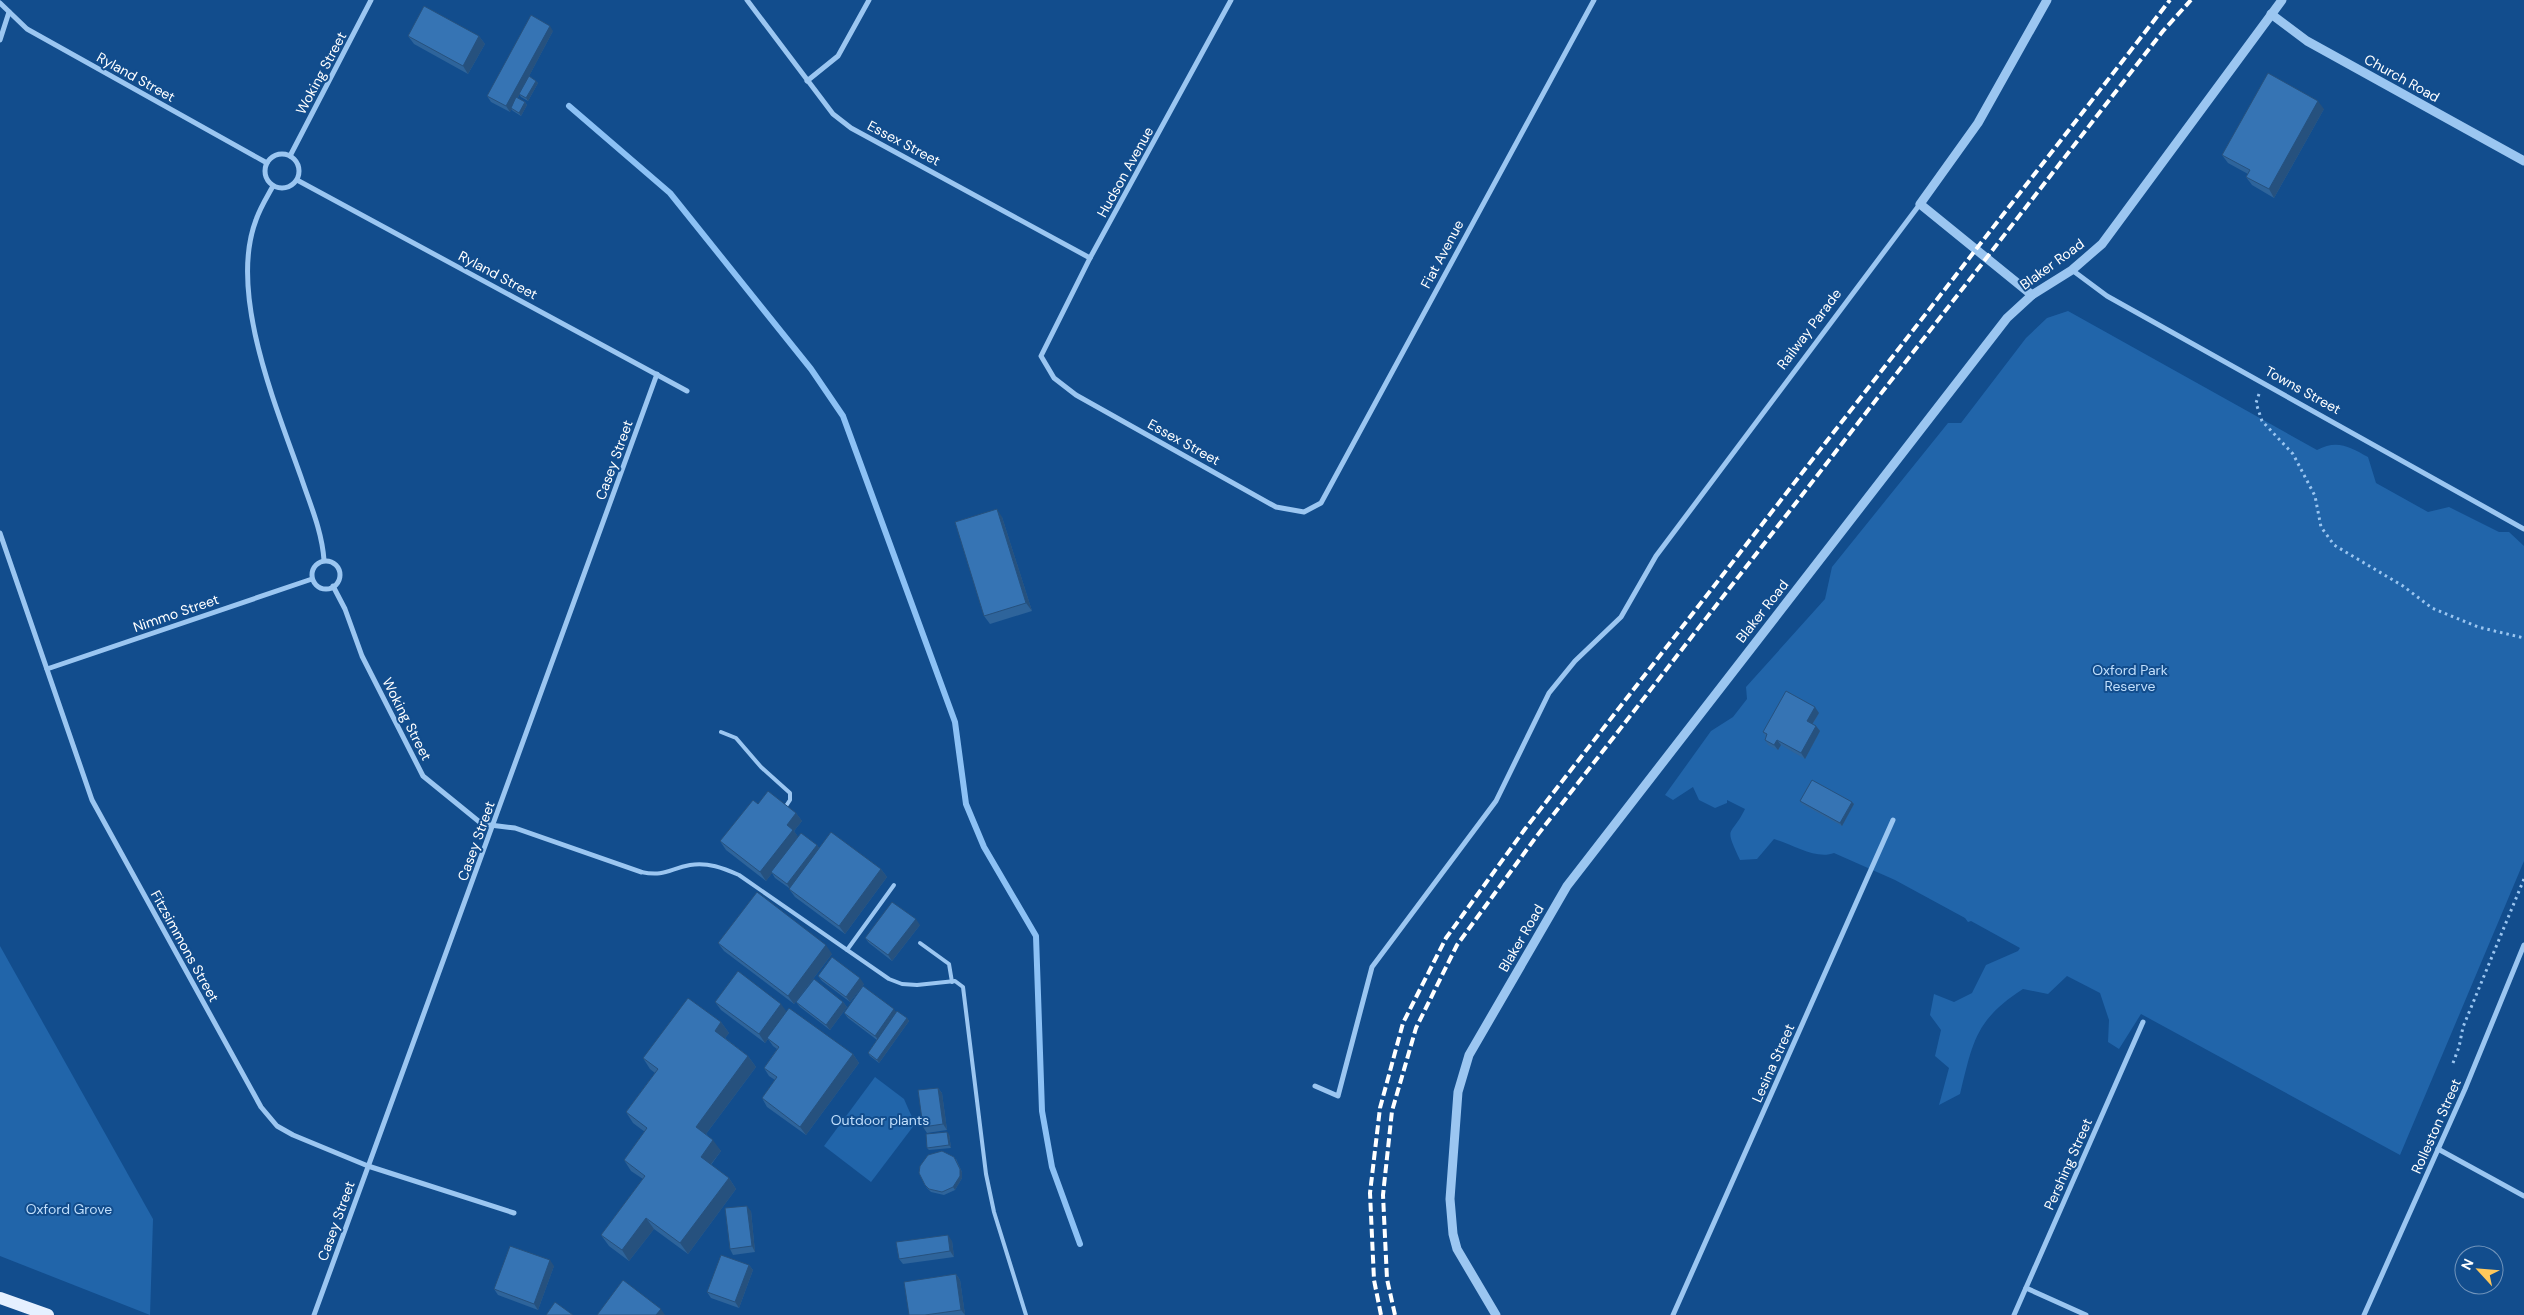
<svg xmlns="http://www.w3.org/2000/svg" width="2524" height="1315" viewBox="0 0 2524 1315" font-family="'DM Sans',sans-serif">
<rect width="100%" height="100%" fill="#124d8d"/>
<g fill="#2165aa">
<path d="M2068 311 2317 450C2337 439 2350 447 2368 457L2376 483 2428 512 2449 507 2499 532H2509L2524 546V861L2400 1155 2141 1014 2119 1049 2108 1042 2109 1020 2100 993 2067 976 2048 994 2023 989C1975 1020 1973 1042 1960 1094L1939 1105 1949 1068 1935 1056 1941 1030 1930 1015 1934 994 1954 1002 1972 993 1986 965 2018 951 2020 948 1971 921 1968 922 1965 918 1895 880 1834 853C1816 860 1792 844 1774 839L1757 859 1740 860C1723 824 1731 838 1745 809L1727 800V803L1715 808 1699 800 1693 787 1673 800 1665 795 1711 731 1733 717 1747 699 1746 687 1825 599 1832 567 1948 423H1961L2026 338 2047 318Z"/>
<polygon points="0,946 153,1219 150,1315 0,1256"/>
<polygon points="875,1077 904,1099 915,1124 871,1182 824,1146"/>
</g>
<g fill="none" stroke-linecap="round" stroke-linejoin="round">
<polyline stroke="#8cc1f5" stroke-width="6" points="569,106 670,193 811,369 843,416 955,722 966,804 984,847 1036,936 1042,1111 1052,1167 1080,1244"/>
<g stroke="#9bc6f1" stroke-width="3" stroke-dasharray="2.5 4" stroke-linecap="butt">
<polyline points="2259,394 2256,403 2262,421 2293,454 2315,496 2321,527 2334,545 2403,586 2432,608 2478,627 2524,638"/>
<polyline points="2453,1063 2459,1047 2463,1027 2524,879"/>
</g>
<g stroke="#9bc6f1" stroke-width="4">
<polyline points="721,732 736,738 761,767 790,793 790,800 786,806"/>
<path d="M641 872C665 877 669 869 690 865 708 862 723 868 739 875L889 979 902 984 917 985 955 981 963 987 986 1174 994 1212 1026 1315"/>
<polyline points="920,943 949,964 952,982"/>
<polyline points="847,950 894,885"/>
</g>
<g stroke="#9bc6f1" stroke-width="5">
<polyline points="747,0 833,114 851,128 1090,258"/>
<polyline points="1231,0 1090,258 1041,356 1054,378 1076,395 1276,507 1304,512 1321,503 1594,0"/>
<polyline points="0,3 27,29 267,163"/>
<polyline points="0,40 9,12"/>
<polyline points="807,81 838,56 869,0"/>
<circle cx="282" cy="171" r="17"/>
<polyline points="290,156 371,0"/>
<polyline points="297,180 687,391"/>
<path d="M273 186C267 197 260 208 256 220 228 293 276 406 301 477 310 504 322 531 324 560"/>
<polyline points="2072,270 2107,296 2524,529"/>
<polyline points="0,533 92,800 261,1107 277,1126 293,1135 368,1166 514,1213"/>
<circle cx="326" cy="575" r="14"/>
<polyline points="333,586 345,609 362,656 423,776 482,824 515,828 641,872"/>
<polyline points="47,669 312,579"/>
<polyline points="1315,1086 1338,1096 1372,967 1496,801 1549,693 1575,661 1621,617 1656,556 1920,204"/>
<polyline points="2438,1149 2524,1196"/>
<polyline points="2026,1288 2086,1315"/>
<polyline points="314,1315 657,374"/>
<polyline points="1673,1315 1893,820"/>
<polyline points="2014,1315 2143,1022"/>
<polyline points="2364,1315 2465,1089 2524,945"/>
</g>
<g stroke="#9bc6f1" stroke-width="9">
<polyline points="2271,14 2307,41 2524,161"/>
<polyline points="2032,295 1920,204 1978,123 2047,0"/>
<polyline points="1496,1315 1457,1249 1453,1234 1450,1199 1458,1092 1469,1055 1567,886 2007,318 2032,295 2072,270 2102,244 2282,0"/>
</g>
<polyline stroke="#e5f0ff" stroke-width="12" points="0,1298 48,1315"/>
<g stroke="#fff" stroke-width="4" stroke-dasharray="9 4" stroke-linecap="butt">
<polyline points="1381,1315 1374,1280 1370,1193 1380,1108 1403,1023 1446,938 1525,829 2170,0"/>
<polyline points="1395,1315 1387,1279 1383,1195 1392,1111 1416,1028 1457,945 1536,837 2163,31 2191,0"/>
</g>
</g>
<g fill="#2e649b">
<polygon points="553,31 529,76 538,83 528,101 521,97 519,94 518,98 525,102 527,105 521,116 513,111 511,109 510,112 491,102 487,96"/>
<polygon points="408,36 479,36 485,44 468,74 414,44"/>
<polygon points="2324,109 2274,198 2252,185 2246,177 2248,174 2228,163 2222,155"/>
<polygon points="1002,517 1032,611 990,624 984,616"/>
<polygon points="1819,713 1813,724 1816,726 1820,731 1805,759 1781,745 1778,750 1768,745 1765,740 1766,737 1763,732"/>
<polygon points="1800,801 1854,804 1842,826 1802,804"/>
<polygon points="758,804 796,813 802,821 794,831 798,837 817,845 819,848 881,869 887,877 845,934 795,897 789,889 789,888 775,878 772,873 766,881 726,850 720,841"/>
<polygon points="920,925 892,961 869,943 865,938"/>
<polygon points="718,943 832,954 794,1004 724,951"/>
<polygon points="818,976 864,984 850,1002 822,981"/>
<polygon points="715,1002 787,1012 853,1054 859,1063 806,1135 767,1107 762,1098 775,1080 769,1076 764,1068 777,1049 773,1046 768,1039 765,1043 721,1010"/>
<polygon points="796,1002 843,1002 847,1007 830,1030 800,1007"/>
<polygon points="844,1013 896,1013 907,1018 909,1021 879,1063 870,1056 868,1053 877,1040 848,1018"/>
<polygon points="721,1022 729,1033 725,1038 748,1056 756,1067 706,1134 721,1151 711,1165 729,1178 736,1189 688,1254 654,1229 629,1261 609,1246 601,1235 643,1179 631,1171 624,1160 645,1132 633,1123 626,1112 655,1073 650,1069 643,1058"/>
<polygon points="938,1088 942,1093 947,1130 927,1133 923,1127"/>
<polygon points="949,1134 951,1148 929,1150 927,1148"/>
<polygon points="956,1159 962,1172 962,1178 955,1190 944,1195 931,1192 927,1188 925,1185"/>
<polygon points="751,1211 755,1252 733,1255 730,1249"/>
<polygon points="952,1241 954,1257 903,1264 899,1259"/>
<polygon points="749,1265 753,1270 739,1308 711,1298 707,1292"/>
<polygon points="554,1266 538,1310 498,1295 494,1289"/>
<polygon points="956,1274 960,1280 965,1315 909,1315"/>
</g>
<g fill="#26517e">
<polygon points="550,26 553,31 510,112 506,106"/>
<polygon points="479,36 485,44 468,74 463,66"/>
<polygon points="536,81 538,83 528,101 526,98"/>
<polygon points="2318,101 2324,109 2274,198 2269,189"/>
<polygon points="525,102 527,105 521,116 519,113"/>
<polygon points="997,509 1002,517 1032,611 1026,603"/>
<polygon points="1815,707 1819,713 1811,726 1807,721"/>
<polygon points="1816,726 1820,731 1805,759 1801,753"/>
<polygon points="1777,740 1781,745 1778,750 1774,745"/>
<polygon points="1852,802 1854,804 1842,826 1840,823"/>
<polygon points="796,813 802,821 794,831 799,838 766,881 760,872 787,825"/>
<polygon points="817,845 821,851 791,890 787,884"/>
<polygon points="881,869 887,877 845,934 839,926"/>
<polygon points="916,919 920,925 892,961 888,955"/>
<polygon points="826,945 832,954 794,1004 788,996"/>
<polygon points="860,978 864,984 850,1002 846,997"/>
<polygon points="843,1002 847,1007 830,1030 826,1025"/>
<polygon points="781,1004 787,1012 765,1043 759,1034"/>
<polygon points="894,1009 898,1015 879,1041 875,1036"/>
<polygon points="907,1018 909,1021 879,1063 877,1060"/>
<polygon points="721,1022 729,1033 722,1042 715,1031"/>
<polygon points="853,1054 859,1063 806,1135 800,1127"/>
<polygon points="748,1056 756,1067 703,1138 696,1127"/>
<polygon points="938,1088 942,1093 947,1130 943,1124"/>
<polygon points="947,1132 949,1134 951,1148 949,1145"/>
<polygon points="713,1140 721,1151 708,1168 701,1157"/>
<polygon points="954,1157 962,1172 962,1178 955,1190 953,1187"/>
<polygon points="729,1178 736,1189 688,1254 680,1243"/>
<polygon points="747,1206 751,1211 755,1252 752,1246"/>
<polygon points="646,1218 654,1229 629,1261 622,1250"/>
<polygon points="948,1235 952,1241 954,1257 950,1251"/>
<polygon points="550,1260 554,1266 538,1310 534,1304"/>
<polygon points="749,1265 753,1270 739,1308 735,1302"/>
<polygon points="956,1274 960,1280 965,1315 961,1310"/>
<polygon points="661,1309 665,1315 656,1315"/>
</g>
<g fill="#3674b4" stroke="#26517e">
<polygon points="424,6 479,36 463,66 408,36"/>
<polygon points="531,15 550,26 506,106 487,96"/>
<polygon points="2268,73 2318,101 2269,189 2246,177 2250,170 2222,155"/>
<polygon points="529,76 536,81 526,98 519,94"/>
<polygon points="516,97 525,102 519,113 511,108"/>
<polygon points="997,509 1026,603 984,616 955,522"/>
<polygon points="1786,691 1815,707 1807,721 1816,726 1801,753 1777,740 1774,745 1765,740 1767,734 1763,732"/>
<polygon points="1812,780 1852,802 1840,823 1800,801"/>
<polygon points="768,791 796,813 787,825 793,830 760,872 720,841 753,800 758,804"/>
<polygon points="831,832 881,869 839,926 789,889"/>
<polygon points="801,833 817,845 787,884 771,872"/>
<polygon points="757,892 826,945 788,996 718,943"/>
<polygon points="892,902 916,919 888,955 865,938"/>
<polygon points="832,957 860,978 846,997 818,976"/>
<polygon points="738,971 781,1004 759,1034 715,1002"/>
<polygon points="814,979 843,1002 826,1025 796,1002"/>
<polygon points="863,986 894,1009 875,1036 844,1013"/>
<polygon points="688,998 721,1022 715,1031 748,1056 696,1127 713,1140 701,1157 729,1178 680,1243 646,1218 622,1250 601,1235 645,1176 624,1160 647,1128 626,1112 658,1069 643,1058"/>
<polygon points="789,1008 853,1054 800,1127 762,1098 777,1077 764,1068 779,1047 767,1038"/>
<polygon points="897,1011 907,1018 877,1060 868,1053"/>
<polygon points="938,1088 943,1124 923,1127 918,1090"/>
<polygon points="947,1132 949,1145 927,1148 926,1134"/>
<polygon points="942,1151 954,1157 960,1169 960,1176 953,1187 942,1192 929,1189 925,1185 919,1173 920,1166 928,1155"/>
<polygon points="747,1206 752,1246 730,1249 725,1208"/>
<polygon points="948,1235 950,1251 899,1259 896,1242"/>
<polygon points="510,1246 550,1260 534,1304 494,1289"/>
<polygon points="721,1255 749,1265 735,1302 707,1292"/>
<polygon points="956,1274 961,1310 925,1315 909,1315 904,1282"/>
<polygon points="623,1280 661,1309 656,1315 597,1315"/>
<polygon points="555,1302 573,1315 546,1315"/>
</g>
<g text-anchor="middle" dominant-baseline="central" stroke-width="4" stroke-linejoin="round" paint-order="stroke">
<g font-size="14" fill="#fff" stroke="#124d8d">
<text transform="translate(321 73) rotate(-62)">Woking Street</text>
<text transform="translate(136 77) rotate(29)">Ryland Street</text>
<text transform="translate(2402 78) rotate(29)">Church Road</text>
<text transform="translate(904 143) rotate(28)">Essex Street</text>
<text transform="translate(1125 172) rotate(-61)">Hudson Avenue</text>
<text transform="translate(1442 254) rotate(-62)">Fiat Avenue</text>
<text transform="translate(2052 264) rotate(-36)">Blaker Road</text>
<text transform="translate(498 275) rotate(28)">Ryland Street</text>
<text transform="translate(1809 329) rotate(-53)">Railway Parade</text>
<text transform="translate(2303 390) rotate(29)">Towns Street</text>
<text transform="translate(1184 442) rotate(29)">Essex Street</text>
<text transform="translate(614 460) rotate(-70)">Casey Street</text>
<text transform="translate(1762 611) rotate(-52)">Blaker Road</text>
<text transform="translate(176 613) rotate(-19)">Nimmo Street</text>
<text transform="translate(407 719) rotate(63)">Woking Street</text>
<text transform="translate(476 841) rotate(-70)">Casey Street</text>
<text transform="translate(1521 938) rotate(-60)">Blaker Road</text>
<text transform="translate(185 946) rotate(61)">Fitzsimmons Street</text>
<text transform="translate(1773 1063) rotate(-66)">Lesina Street</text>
<text transform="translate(2436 1126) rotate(-66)">Rolleston Street</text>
<text transform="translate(2068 1164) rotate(-66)">Pershing Street</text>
<text transform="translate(336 1221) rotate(-70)">Casey Street</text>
</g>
<g font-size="14" fill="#c1dffc" stroke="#124d8d">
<text x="2130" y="670">Oxford Park<tspan x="2130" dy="16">Reserve</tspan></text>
<text x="880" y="1120">Outdoor plants</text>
<text x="69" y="1209">Oxford Grove</text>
</g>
</g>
<g transform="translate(2479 1270) rotate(296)"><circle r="24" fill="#124d8d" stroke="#7194bb"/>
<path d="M0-4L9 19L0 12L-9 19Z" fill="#ffc85b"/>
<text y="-8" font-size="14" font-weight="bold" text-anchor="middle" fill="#ffffff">N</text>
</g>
</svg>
